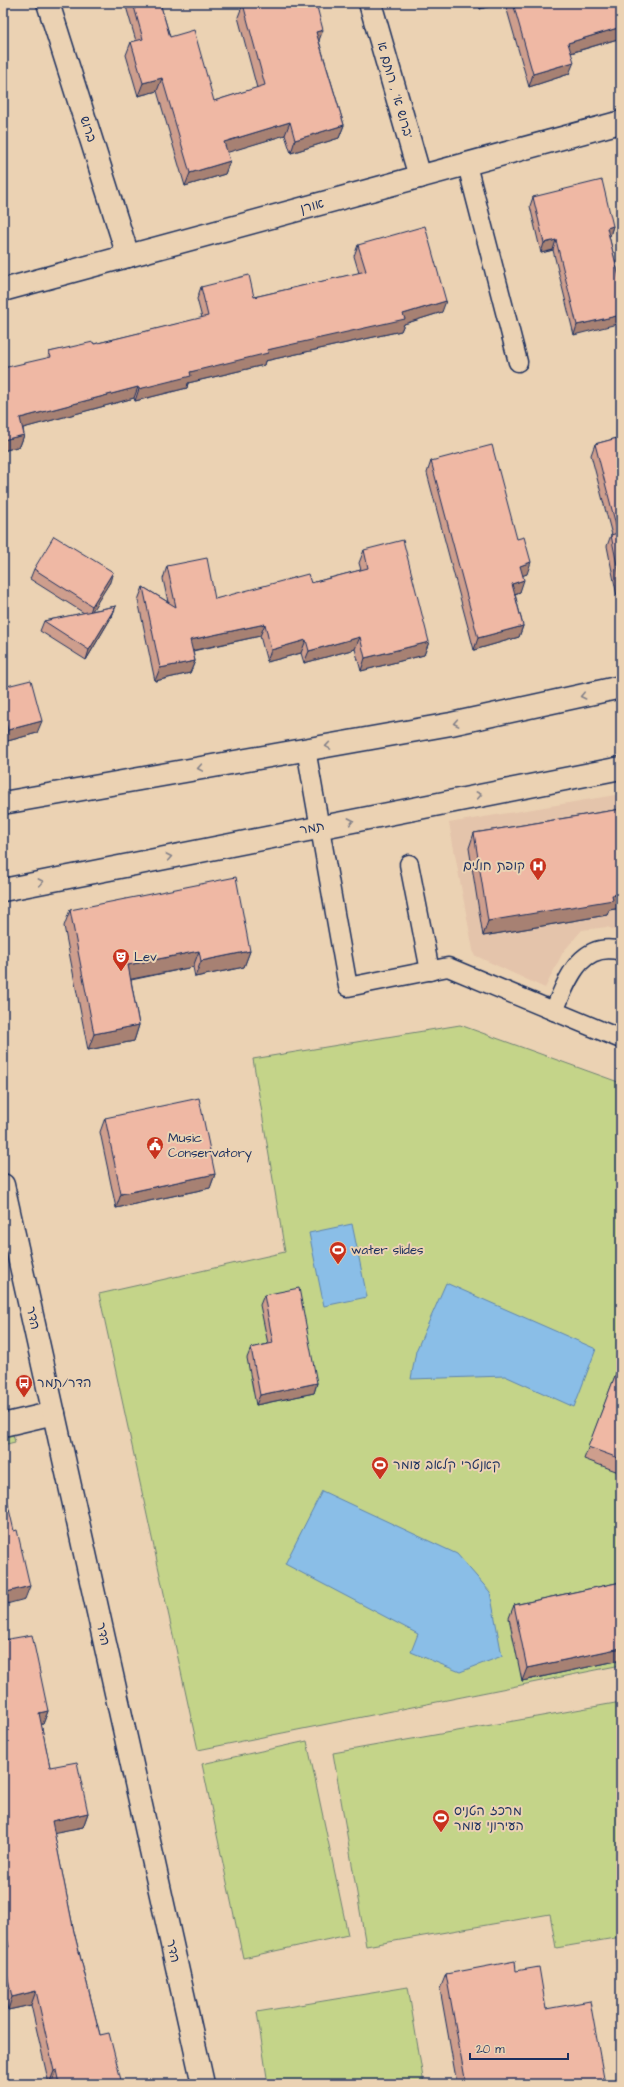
<svg xmlns="http://www.w3.org/2000/svg" width="624" height="2087" viewBox="0 0 624 2087" font-family="'Architects Daughter','Playpen Sans Hebrew',sans-serif">
<rect width="100%" height="100%" fill="#ebd2b3"/>
<filter id="ink" filterUnits="userSpaceOnUse"><feTurbulence type="fractalNoise" baseFrequency=".025" numOctaves="2"/><feDisplacementMap in="SourceGraphic" scale="8" xChannelSelector="R" yChannelSelector="G"/><feConvolveMatrix kernelMatrix="1 2 1 2 8 2 1 2 1" color-interpolation-filters="sRGB"/></filter>
<g filter="url(#ink)">
<g fill="#e4c4ab">
<polygon points="621,794 621,932 607,927 582,930 563,952 545,988 474,955 449,823"/>
<polygon points="621,1958 621,2008 614,1959"/>
</g>
<g fill="#c4d489" stroke="#708274">
<polygon points="460,1025 621,1083 621,1665 198,1750 99,1294 285,1252 253,1059"/>
<polygon points="3,1396 15,1442 3,1445"/>
<polygon points="621,1702 621,1937 556,1948 550,1914 366,1946 333,1753"/>
<polygon points="307,1741 348,1935 243,1958 202,1764"/>
<polygon points="408,1987 424,2084 268,2084 257,2012"/>
</g>
<g fill="#8abee7" stroke="#5e85b0">
<polygon points="352,1224 367,1297 324,1306 309,1233"/>
<polygon points="446,1283 596,1349 574,1407 505,1376 411,1379 416,1351"/>
<polygon points="322,1491 457,1554 490,1592 502,1656 460,1672 411,1652 418,1634 285,1564"/>
</g>
<g fill="none" stroke-linecap="round" stroke-linejoin="round">
<defs>
<g id="service">
<polyline points="467,165 518,362"/>
<polyline points="306,749 348,987 448,967 621,1039"/>
<polyline points="409,864 430,971"/>
<path d="M554 1011C567 981 580 940 621 951"/>
</g>
<polyline id="pedestrian" points="3,1425 54,1413"/>
<g id="minor">
<polyline points="48,3 128,256"/>
<polyline points="370,3 420,177"/>
<polyline points="3,290 621,122"/>
</g>
<g id="tertiary">
<polyline points="3,803 451,724 621,687"/>
<polyline points="3,890 621,768"/>
<polyline points="3,1185 203,2084"/>
</g>
</defs>
<use href="#service" stroke="#1b2f5e" stroke-width="21"/>
<use href="#pedestrian" stroke="#1b2f5e" stroke-width="25"/>
<use href="#minor" stroke="#1b2f5e" stroke-width="25"/>
<use href="#tertiary" stroke="#1b2f5e" stroke-width="25"/>
<use href="#service" stroke="#ebd2b3" stroke-width="18"/>
<use href="#pedestrian" stroke="#ebd2b3" stroke-width="22"/>
<use href="#minor" stroke="#ebd2b3" stroke-width="22"/>
<use href="#tertiary" stroke="#ebd2b3" stroke-width="22"/>
</g>
<g fill="#ce9e8d" stroke="#1b2f5e">
<polygon points="125,3 160,3 170,37 214,101 257,88 238,17 243,4 245,4 245,3 316,3 319,41 344,125 339,138 291,153 285,135 227,152 230,161 225,174 185,186 157,91 138,96 126,55 131,42 136,41"/>
<polygon points="478,3 500,3 480,9"/>
<polygon points="505,3 621,3 621,38 571,53 569,74 529,87"/>
<polygon points="533,197 613,226 610,236 609,236 621,285 574,335 553,250 541,253 530,206"/>
<polygon points="358,245 442,312 404,324 401,331 265,361 264,365 188,383 187,388 135,401 134,398 23,428 24,435 20,446 3,451 48,358 49,352 94,344 202,318 197,299 201,287 254,297 359,273 354,256"/>
<polygon points="621,437 621,595 617,596 607,546 611,535 612,535 591,455 595,444"/>
<polygon points="431,461 527,574 523,575 520,592 515,594 523,626 519,637 474,650 427,473"/>
<polygon points="364,550 429,642 424,655 361,671 355,649 304,663 301,653 267,662 260,636 193,651 195,661 190,673 155,681 138,600 143,587 168,602 163,579 167,566 215,599 311,583 361,570 359,563"/>
<polygon points="34,569 110,582 91,611 116,606 112,616 86,660 40,631 44,621 84,613 30,579"/>
<polygon points="3,685 3,687 37,733 4,742 3,740"/>
<polygon points="621,809 621,908 609,910 607,915 483,936 469,848 474,833"/>
<polygon points="70,910 250,951 244,967 195,977 193,967 131,980 139,1025 134,1041 88,1050 64,926"/>
<polygon points="105,1118 215,1174 210,1188 116,1208 100,1132"/>
<polygon points="264,1295 317,1383 314,1393 256,1405 247,1358 251,1348 268,1344 260,1305"/>
<polygon points="621,1360 621,1473 584,1459"/>
<polygon points="621,1582 621,1660 522,1681 509,1618 514,1605"/>
<polygon points="3,1640 48,1711 43,1724 41,1724 50,1767 88,1813 83,1827 54,1832 74,1932 100,2035 122,2084 49,2084 31,2005 8,2010 3,1990"/>
<polygon points="516,1971 546,2009 605,2084 457,2084 440,1989 446,1974"/>
</g>
<g fill="#a78173" stroke="#1b2f5e">
<polygon points="482,3 500,3 480,9"/>
<polygon points="621,27 621,38 563,55 568,43"/>
<polygon points="323,30 318,43 316,32"/>
<polygon points="574,62 569,74 529,87 533,74"/>
<polygon points="162,78 157,91 138,96 143,83"/>
<polygon points="290,122 285,135 219,155 224,142"/>
<polygon points="344,125 339,138 291,153 295,140"/>
<polygon points="230,161 225,174 185,186 190,173"/>
<polygon points="613,226 610,236 603,237 607,228"/>
<polygon points="556,240 553,250 541,253 544,243"/>
<polygon points="446,301 442,312 404,324 401,331 265,361 264,365 188,383 187,388 135,401 139,389 190,372 267,350 403,314"/>
<polygon points="621,315 621,323 574,335 577,325"/>
<polygon points="138,387 134,398 16,430 20,418"/>
<polygon points="24,435 20,446 3,451 3,440"/>
<polygon points="531,562 527,574 516,578 520,566"/>
<polygon points="113,572 110,582 89,616 92,606"/>
<polygon points="524,580 520,592 508,596 512,584"/>
<polygon points="621,585 621,595 617,596"/>
<polygon points="116,606 112,616 86,660 89,650"/>
<polygon points="265,624 260,636 186,652 190,640"/>
<polygon points="523,626 519,637 474,650 478,638"/>
<polygon points="360,637 355,649 304,663 309,651"/>
<polygon points="306,640 301,653 267,662 271,650"/>
<polygon points="429,642 424,655 361,671 365,658"/>
<polygon points="195,661 190,673 155,681 160,668"/>
<polygon points="42,721 37,733 4,742 8,730"/>
<polygon points="621,894 621,908 609,910 607,915 483,936 488,921"/>
<polygon points="199,951 193,967 122,981 128,965"/>
<polygon points="250,951 244,967 195,977 201,961"/>
<polygon points="139,1025 134,1041 88,1050 94,1034"/>
<polygon points="215,1174 210,1188 116,1208 121,1194"/>
<polygon points="317,1383 314,1393 256,1405 260,1395"/>
<polygon points="30,1586 25,1599 3,1605 3,1593"/>
<polygon points="621,1648 621,1660 522,1681 527,1668"/>
<polygon points="48,1711 43,1724 34,1726 39,1713"/>
<polygon points="88,1813 83,1827 47,1834 52,1821"/>
<polygon points="36,1991 31,2005 8,2010 12,1997"/>
<polygon points="57,2070 52,2084 49,2084 54,2071"/>
</g>
<g fill="#efb8a4" stroke="#1b2f5e">
<polygon points="133,3 160,3 170,37 194,30 214,101 265,85 243,4 247,3 316,3 323,30 316,32 344,125 295,140 290,122 224,142 230,161 190,173 162,78 143,83 131,42 143,39"/>
<polygon points="513,3 621,3 621,27 568,43 574,62 533,74"/>
<polygon points="602,180 613,226 607,228 621,285 621,315 577,325 556,240 544,243 533,197"/>
<polygon points="425,226 446,301 403,314 405,319 267,350 268,353 190,372 191,376 139,389 138,387 20,418 24,435 3,440 3,368 51,357 49,352 93,342 94,344 208,316 201,287 249,275 254,297 366,271 358,245"/>
<polygon points="621,437 621,585 611,535 618,533 595,444"/>
<polygon points="492,445 517,539 524,537 531,562 520,566 524,580 512,584 523,626 478,638 431,461"/>
<polygon points="54,536 113,572 92,606 34,569"/>
<polygon points="403,540 429,642 365,658 360,637 309,651 306,640 271,650 265,624 190,640 195,661 160,668 143,587 176,607 167,566 207,558 215,599 308,574 311,583 368,568 364,550"/>
<polygon points="116,606 89,650 44,621"/>
<polygon points="31,680 42,721 8,730 5,719 3,719 3,685 3,687"/>
<polygon points="621,809 621,894 612,895 613,900 488,921 474,833"/>
<polygon points="236,877 250,951 201,961 199,951 128,965 139,1025 94,1034 70,910"/>
<polygon points="199,1098 215,1174 121,1194 105,1118"/>
<polygon points="299,1288 317,1383 260,1395 251,1348 273,1343 264,1295"/>
<polygon points="621,1360 621,1459 588,1447"/>
<polygon points="3,1483 14,1531 17,1530 30,1586 3,1593"/>
<polygon points="621,1582 621,1648 527,1668 514,1605"/>
<polygon points="32,1635 48,1711 39,1713 50,1767 77,1762 88,1813 52,1821 74,1932 100,2035 109,2033 122,2084 60,2084 57,2070 54,2071 36,1991 12,1997 3,1955 3,1949 9,1947 3,1917 3,1640"/>
<polygon points="515,1961 516,1971 539,1967 546,2009 590,2001 605,2084 466,2084 446,1974"/>
</g>
<defs><path id="oneway-chevron" d="M-2-3.5L2.5 0L-2 3.5" fill="none" stroke-width="1.6" stroke-linecap="round" stroke-linejoin="round"/></defs>
<g stroke="#838088">
<use href="#oneway-chevron" transform="translate(583 696) rotate(167)"/>
<use href="#oneway-chevron" transform="translate(456 723) rotate(169)"/>
<use href="#oneway-chevron" transform="translate(328 746) rotate(171)"/>
<use href="#oneway-chevron" transform="translate(200 768) rotate(170)"/>
<use href="#oneway-chevron" transform="translate(479 795) rotate(-11)"/>
<use href="#oneway-chevron" transform="translate(351 821) rotate(-11)"/>
<use href="#oneway-chevron" transform="translate(169 857) rotate(-11)"/>
<use href="#oneway-chevron" transform="translate(41 882) rotate(-11)"/>
</g>
</g>
<defs>
<symbol id="hospital-pin" viewBox="-11 -11 22 30"><path d="M0 17L-7.5 6A9.5 9.5 0 1 1 7.5 6Z" fill="#c8321e" stroke="#ebd2b3"/><path d="M-5-5h3v3.5h4V-5h3V5h-3V1.5h-4V5h-3Z" fill="#fff"/></symbol>
<symbol id="theatre-pin" viewBox="-11 -11 22 30"><path d="M0 17L-7.5 6A9.5 9.5 0 1 1 7.5 6Z" fill="#c8321e" stroke="#ebd2b3"/><path d="M-5-5.5Q0-4 5-5.5V0Q5 5 0 6Q-5 5-5 0ZM-3.3-2.5H-1v1.5H-3.3ZM1-2.5H3.3v1.5H1ZM-2.8 1Q0 5.5 2.8 1Z" fill="#fff"/></symbol>
<symbol id="civic-pin" viewBox="-11 -11 22 30"><path d="M0 17L-7.5 6A9.5 9.5 0 1 1 7.5 6Z" fill="#c8321e" stroke="#ebd2b3"/><path d="M-.6-6.5H3V-4.5H.6V-3L4-1V1h2V6H-6V1h2V-1L-.6-3ZM-1.2 2.5V6h2.4V2.5Z" fill="#fff"/></symbol>
<symbol id="stadium-pin" viewBox="-11 -11 22 30"><path d="M0 17L-7.5 6A9.5 9.5 0 1 1 7.5 6Z" fill="#c8321e" stroke="#ebd2b3"/><path d="M0-5a6.5 5 0 1 0 0 10a6.5 5 0 1 0 0-10ZM-3.5-1.8h7v3.6h-7Z" fill="#fff"/></symbol>
<symbol id="bus-pin" viewBox="-11 -11 22 30"><path d="M0 17L-7.5 6A9.5 9.5 0 1 1 7.5 6Z" fill="#c8321e" stroke="#ebd2b3"/><path d="M-5-6H5V4H4V6H2V4H-2V6H-4V4H-5ZM-3.5-4V0h7V-4ZM-3.5 1.2v1.5H-2V1.2ZM2 1.2v1.5H3.5V1.2Z" fill="#fff"/></symbol>
</defs>
<g fill-rule="evenodd">
<use href="#hospital-pin" x="528" y="856" width="20" height="27"/>
<use href="#theatre-pin" x="111" y="947" width="20" height="27"/>
<use href="#civic-pin" x="145" y="1135" width="20" height="27"/>
<use href="#stadium-pin" x="328" y="1240" width="20" height="27"/>
<use href="#bus-pin" x="14" y="1373" width="20" height="27"/>
<use href="#stadium-pin" x="370" y="1455" width="20" height="27"/>
<use href="#stadium-pin" x="431" y="1808" width="20" height="27"/>
</g>
<g text-anchor="middle" dominant-baseline="central" stroke-width="4" stroke-linejoin="round" paint-order="stroke">
<g font-size="13" fill="#1b2f5e" stroke="#ebd2b3">
<text transform="translate(395 90) rotate(74)">ברוש א' , רותם א'</text>
<text transform="translate(88 129) rotate(72)">ברוש</text>
<text transform="translate(312 206) rotate(-15)">אורן</text>
<text transform="translate(312 828) rotate(-11)">תמר</text>
<text transform="translate(33 1318) rotate(77)">הדר</text>
<text transform="translate(103 1634) rotate(77)">הדר</text>
<text transform="translate(173 1951) rotate(77)">הדר</text>
</g>
<g font-size="13" fill="#1b2f5e" stroke="#ebd2b3" text-anchor="start">
<text x="525" y="866" text-anchor="end">קופת חולים</text>
<text x="134" y="957">Lev</text>
<text x="168" y="1138">Music<tspan x="168" dy="15">Conservatory</tspan></text>
<text x="351" y="1250">water slides</text>
<text x="37" y="1383">הדר/תמר</text>
<text x="393" y="1465">קאנטרי קלאב עומר</text>
<text x="454" y="1811">מרכז הטניס<tspan x="454" dy="15">העירוני עומר</tspan></text>
</g>
</g>
<rect width="624" height="2087" fill="none" stroke="#ebd2b3" stroke-width="16"/>
<rect x="8" y="8" width="608" height="2071" fill="none" stroke="#1b2f5e" stroke-width="1.5" filter="url(#ink)"/>
<path d="M470 2053v6h98v-6" fill="none" stroke="#1b2f5e" stroke-width="2"/>
<text x="476" y="2053" font-size="12" fill="#1b2f5e" stroke="#ebd2b3" stroke-width="3" paint-order="stroke">20 m</text>
</svg>
